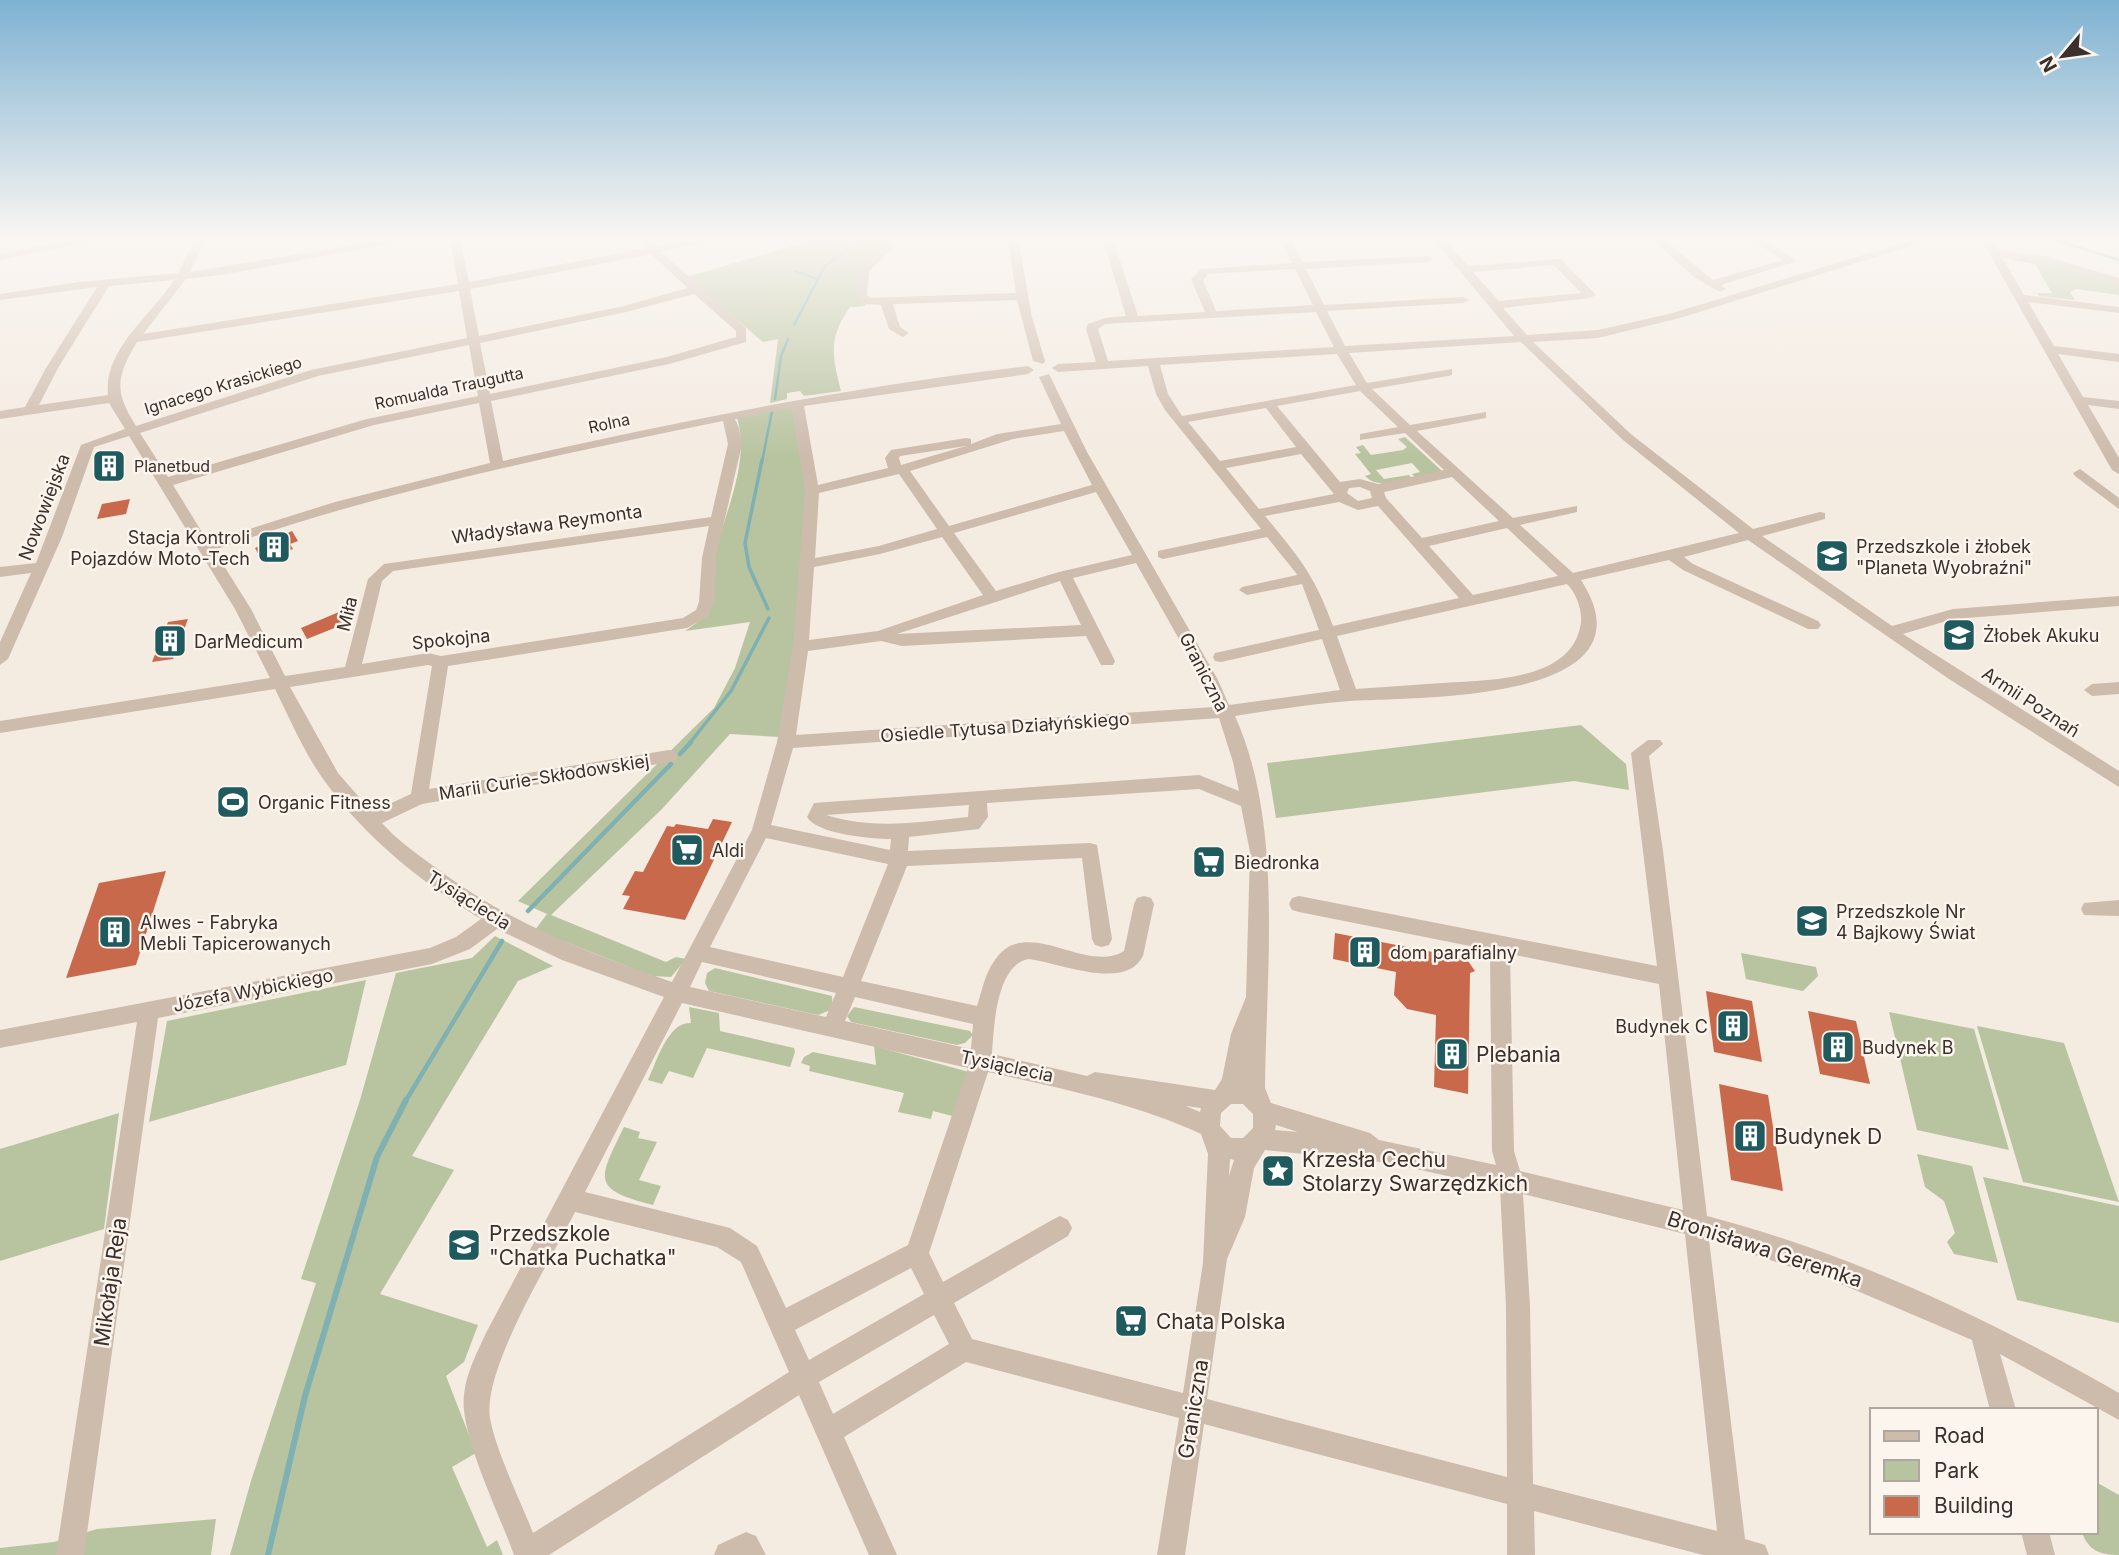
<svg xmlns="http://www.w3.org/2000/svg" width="2119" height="1555" viewBox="0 0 2119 1555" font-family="Inter,sans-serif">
<rect width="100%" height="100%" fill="#f4ebe1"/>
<g fill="#b8c4a0">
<path d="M895 239 870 268 865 306 850 307C828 338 832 356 841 391L804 396 800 391 787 393V399L770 403 778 339 763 342 687 277 812 240Z"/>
<polygon points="2013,258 2044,262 2119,284 2119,295 2076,289 2070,292 2075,300 2039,296 2037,293 2052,293 2035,264 2007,259"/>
<path d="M792 406 806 493 795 648 779 737 730 734 662 809 551 915 666 962 676 957 686 959 671 977 652 976 535 930 547 914 518 901 714 708 735 668 750 622 685 631 709 614C710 596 710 578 714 560 723 515 751 463 737 418Z"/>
<path d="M1405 437 1442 471 1415 477 1412 474 1420 472 1412 463 1376 470 1384 479 1409 475 1411 478C1395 481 1378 489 1365 476L1371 474 1355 454 1361 453 1356 447 1363 445 1371 455 1403 450 1407 447 1398 439Z"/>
<polygon points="1581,725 1626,764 1629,790 1574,781 1276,818 1267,763"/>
<polygon points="495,936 553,966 518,981 412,1156 454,1170 380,1294 478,1325 464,1362 446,1376 476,1453 452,1467 487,1547 497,1540 503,1555 230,1555 251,1481 316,1283 301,1279 360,1100 396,973 472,958"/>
<polygon points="1741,953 1816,967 1818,976 1803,991 1746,979"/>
<polygon points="715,968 832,996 833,1009 818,1015 709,991 705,983 707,973"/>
<polygon points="366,980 346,1065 149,1122 167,1021"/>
<path d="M689 1007 719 1013 720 1031 794 1048 795 1052 790 1067 707 1048 693 1078 669 1071 662 1084 648 1080C656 1063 668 1021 691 1023Z"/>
<polygon points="854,1007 970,1031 973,1035 965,1043 957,1045 851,1022 847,1016"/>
<polygon points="1889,1012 1974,1029 2009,1150 1917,1130"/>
<polygon points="1977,1026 2064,1043 2119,1202 2023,1182"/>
<polygon points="874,1046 969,1072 956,1117 933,1111 931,1119 898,1112 904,1093 809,1071 810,1066 801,1063 804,1057 813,1052 876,1065"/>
<polygon points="119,1113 104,1229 0,1261 0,1149"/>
<path d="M624 1127 640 1132 638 1138 657 1142 639 1180 661 1186 653 1205C591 1189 598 1180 624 1127Z"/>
<polygon points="1917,1154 1972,1166 1998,1263 1954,1254 1947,1242 1955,1233 1944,1201 1925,1187"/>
<polygon points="1983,1177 2119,1206 2119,1323 2017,1300"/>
<path d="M2096 1482 2119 1495V1555C2101 1555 2088 1551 2082 1532H2096Z"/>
<polygon points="216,1519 211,1555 0,1555 0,1548 54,1542 97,1529"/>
</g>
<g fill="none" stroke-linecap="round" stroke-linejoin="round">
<g stroke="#7fb0b2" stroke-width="2.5">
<polyline points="2052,239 2119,260"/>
<polyline points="795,271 817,279"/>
<polyline points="794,325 825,266 862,239"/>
<polyline points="775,399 781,356 788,339"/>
<polyline points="762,462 772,411"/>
</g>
<g stroke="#7fb0b2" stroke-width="3.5">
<polyline points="762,460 745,543 749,567 768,609"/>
<polyline points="689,744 731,691 769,618"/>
</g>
<g stroke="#7fb0b2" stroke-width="4.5">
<polyline points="680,754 691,742"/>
<polyline points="528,911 671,764"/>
<polyline points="405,1102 502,941"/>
</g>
<polyline stroke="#7fb0b2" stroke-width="6" points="268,1555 305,1396 377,1157 406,1100"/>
</g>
<g fill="#c8694b">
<polygon points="101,460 116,462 123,475 95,479"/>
<polygon points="130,499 126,514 97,519 102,504"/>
<polygon points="292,531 298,541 290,544 293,549 262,561 255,548"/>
<polygon points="346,609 342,625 307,639 301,628"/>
<polygon points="188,619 173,659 152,662 168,622"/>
<polygon points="713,819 732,822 685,920 623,909 630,896 622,895 635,871 643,872 667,826 674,827 676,824 708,829"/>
<polygon points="166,871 136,965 66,978 99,883"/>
<polygon points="1335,933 1453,956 1458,953 1468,961 1475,971 1470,973 1468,1094 1434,1087 1436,1015 1407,1009 1394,995 1396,972 1333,959"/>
<polygon points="1706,991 1752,1001 1762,1062 1714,1052"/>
<polygon points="1808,1011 1856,1021 1870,1084 1820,1074"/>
<polygon points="1719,1084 1768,1095 1783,1191 1731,1180"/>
</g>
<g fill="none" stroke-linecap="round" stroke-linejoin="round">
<g fill="#cdbbac" fill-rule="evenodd">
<polygon points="78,239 103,239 0,260 0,254"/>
<path d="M195 239H206L190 272 389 239H415L221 275 186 279 143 334 458 284 450 239H460L469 282 647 248 640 239H651L657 246 693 239H717L661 252 746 328V342L669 364 491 401 503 461C678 421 849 387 1028 366L1034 370 1028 374 804 406 818 485 888 468 885 458 891 450 966 438 971 439V444L997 434 1061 424 1039 377 1049 374 1087 452 1217 678 1229 705 1340 690 1322 639 1221 662 1215 661 1213 657 1215 653 1319 630 1302 584 1247 595 1239 590 1242 587 1297 575 1296 573 1267 537 1163 559 1158 557V551L1261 529 1165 410 1156 394 1148 366 1058 372 1052 368 1058 364 1096 362 1086 329 1088 324 1105 318 1126 316 1103 239H1113L1138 316 1205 312 1191 279 1201 269 1292 263 1280 239H1291L1302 262 1428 256 1433 259 1428 262 1306 269 1324 305 1463 297 1469 300 1463 303 1327 311 1345 346 1514 336 1433 239H1444L1468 266 1561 259 1596 295 1590 298 1503 308 1527 335 1598 330 1673 313 1915 239H1933L1680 318 1598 338 1533 342 1632 435 1753 529 1820 512 1825 513V519L1762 536 1892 626 1953 609 2119 596V606L1953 619 1903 634 2119 771V787L1949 679 1748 540 1684 557 1693 564 1818 621 1821 625 1818 629H1808L1683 570 1669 560 1581 580C1661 704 1413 697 1350 701 1311 704 1273 710 1235 716 1284 825 1266 969 1265 1088L1271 1103 1370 1133 1379 1140 1496 1165 1492 1151 1490 950 1299 912 1292 910 1289 904 1292 898 1299 896 1657 966 1631 753 1648 740H1660L1663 744 1649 756 1663 851 1707 1216C1853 1254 1989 1319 2119 1393V1420L2000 1354 2016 1410H1990L1972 1340 1834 1281 1709 1240 1745 1539 1765 1545 1769 1555H1703L1534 1511 1535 1555H1507V1504L1204 1424 1185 1555H1157L1179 1418 966 1362 844 1437 897 1555H869L799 1395 549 1555H514C500 1515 459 1433 464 1395 466 1373 477 1353 486 1333L664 997 562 960 497 929 470 949 432 964 158 1018 84 1555H56L137 1022 0 1048V1030L430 948 456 937 481 919C421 882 367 839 326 783 305 755 291 721 275 689L0 733V721L270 678 235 609 129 436 94 447 62 537 8 659 0 665V642L31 573 0 577V567L36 563 81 445 125 429 109 403 0 419V411L25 407 46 368 97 287 0 300V294L79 282 178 273ZM651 254 688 288 624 306 479 336 470 289ZM1554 265 1581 293 1499 301 1473 272ZM1295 269 1313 305 1216 311 1203 280 1208 274ZM174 280C152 315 103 349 108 395L39 405 58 368 109 286ZM459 291 467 338 311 370 136 426C114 391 116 377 137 342ZM694 294 736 331V337L667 357 490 394 480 343 626 312ZM1316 312 1334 347 1108 361 1098 329 1105 324ZM1521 342 1623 440 1739 533 1573 573 1520 525 1577 512V506L1513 518 1417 431 1486 418V412L1410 425 1372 389 1448 376 1452 375V369L1367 383 1349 353ZM469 345 478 396 367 419 168 477 140 433 318 376ZM1337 354 1356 385 1182 416 1168 394 1160 365ZM1360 391 1398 427 1360 434V440L1405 433 1444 470 1378 484 1360 479 1340 482 1277 406ZM479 403 490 463 335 502 208 542 173 485 374 425ZM792 408 805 491 793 647 777 742 752 830 672 982C584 951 511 924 436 868 417 854 398 841 382 823L422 804 675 761 678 756 675 751 669 750 429 789 448 666 687 628 707 617 715 602 716 558 742 444 739 428 735 419ZM1266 408 1296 447 1220 461 1188 422ZM723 421 728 444 711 517 384 564 368 579 345 667 285 676 251 609 214 550C379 492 551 456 723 421ZM1064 431 1092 485 949 526 910 471 1013 439ZM966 446 901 465 899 458 900 456ZM1301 454 1334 494 1259 509 1226 468ZM899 474 937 529 879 546 815 558 819 493ZM1452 477 1499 521 1422 538 1386 498 1384 492ZM1360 487 1370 491 1372 498 1358 501 1347 493 1349 488ZM1096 492 1132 555 1059 572 996 591 954 533ZM1339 502 1358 510 1378 506 1459 598 1333 626C1315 576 1299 557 1265 516ZM709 526 702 558 699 602 696 610 683 618 441 656 428 653 362 664 382 581 393 571ZM1507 528 1558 576 1473 595 1429 546ZM942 537 983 595 878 631 809 640 814 567 880 554ZM1136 563 1201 678 1214 707 796 735 808 651 881 641 902 646 1086 636 1101 665H1113L1115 661 1073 578ZM1060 581 1081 625 897 634 903 632ZM1567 584C1577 594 1584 613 1580 628 1568 682 1485 680 1442 683 1413 685 1385 687 1356 689L1337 636ZM428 665 432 666 411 794 372 812 338 773 290 687ZM1219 718 1233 762 1239 791 1199 775 814 803 807 817C816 834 872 839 891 839L890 850 771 825 793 748ZM1199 789 1241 806 1250 852 1246 997 1231 1034 1222 1079 1215 1090 1095 1072 1087 1076 992 1054C994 1026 996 966 1028 959 1058 962 1125 992 1143 956L1154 904 1151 898 1144 896 1137 898 1134 904 1124 951C1086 975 1026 914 995 960 985 973 982 991 977 1006L861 981 907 866 1082 858 1092 939 1095 945 1102 947 1109 945 1112 939 1097 845 1090 843 908 851 909 837 979 829 988 817 987 803ZM969 805 968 817C920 822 873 830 826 815ZM766 838 888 864 843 977 710 947ZM1510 954 1659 984 1683 1210 1520 1171 1514 1151ZM702 962 836 993 826 1017 690 987ZM855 997 973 1024 971 1049 845 1021ZM682 1003 968 1068 908 1245 786 1308 757 1246 730 1228 585 1192ZM988 1072C1059 1088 1135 1103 1201 1134L1208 1154 1203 1263 1183 1393 972 1339 954 1303 1068 1236 1072 1228 1068 1220 1060 1216 1052 1220 943 1282 929 1253ZM1231 1104H1243L1253 1114V1128L1243 1138H1231L1220 1126 1221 1113ZM1186 1106 1201 1108 1200 1112ZM1276 1125 1298 1132 1275 1130ZM1265 1150 1390 1163 1500 1188 1506 1306 1507 1477 1207 1399 1227 1259 1245 1217 1254 1168ZM1230 1159 1234 1160 1229 1176ZM1523 1194 1685 1234 1717 1531 1533 1484 1530 1306ZM575 1212 717 1247 741 1262 789 1372 533 1533C520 1499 496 1452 490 1418 482 1370 551 1259 575 1212ZM911 1268 924 1294 809 1360 795 1330ZM934 1315 949 1344 833 1414 819 1382Z"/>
<polygon points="1008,239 1018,239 1032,317 1045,361 1043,364 1033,361 1017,300 893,304 900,327 909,333 903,337 889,329 881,305 863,304 855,296 858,271 889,243 894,246 893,248 868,272 867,295 870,298 1016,293"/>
<polygon points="1652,239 1664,239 1713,280 1783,260 1750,239 1763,239 1797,261 1721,285 1726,289 1720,292 1695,278"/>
<polygon points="1981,239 1992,239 1998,250 2045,256 2119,278 2119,285 2044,262 2002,257 2024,295 2119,307 2119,313 2028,302 2054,346 2119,354 2119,362 2058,354 2083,397 2119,401 2119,409 2088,405 2119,458 2119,474 2112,470"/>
<polygon points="2080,469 2119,498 2119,509 2075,476 2073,473"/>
<polygon points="2119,682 2119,694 2092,696 2084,690 2092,684"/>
<polygon points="2119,900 2119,916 2084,915 2081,909 2084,903"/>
<polygon points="746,1532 756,1536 766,1555 714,1555 718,1545"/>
<polygon points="2021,1532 2049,1532 2055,1555 2027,1555"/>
</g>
</g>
<linearGradient id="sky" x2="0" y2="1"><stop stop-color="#7eb2d2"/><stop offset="0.52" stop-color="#faf6f2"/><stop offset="1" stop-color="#faf6f2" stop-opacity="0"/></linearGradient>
<rect width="2119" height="457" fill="url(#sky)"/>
<defs>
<symbol id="building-square" viewBox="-11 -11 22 22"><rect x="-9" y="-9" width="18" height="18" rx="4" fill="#1f5a5e" stroke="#fbf5ee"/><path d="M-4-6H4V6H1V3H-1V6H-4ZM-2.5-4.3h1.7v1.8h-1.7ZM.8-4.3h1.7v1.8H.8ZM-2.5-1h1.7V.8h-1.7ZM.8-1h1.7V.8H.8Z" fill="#fff"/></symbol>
<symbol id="school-square" viewBox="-11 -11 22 22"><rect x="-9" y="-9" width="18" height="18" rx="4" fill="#1f5a5e" stroke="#fbf5ee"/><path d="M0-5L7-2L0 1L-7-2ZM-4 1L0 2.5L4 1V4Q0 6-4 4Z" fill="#fff"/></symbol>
<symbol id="stadium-square" viewBox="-11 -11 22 22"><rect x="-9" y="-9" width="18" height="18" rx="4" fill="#1f5a5e" stroke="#fbf5ee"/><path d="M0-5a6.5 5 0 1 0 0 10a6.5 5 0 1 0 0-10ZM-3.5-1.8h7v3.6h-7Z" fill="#fff"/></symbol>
<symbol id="supermarket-square" viewBox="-11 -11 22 22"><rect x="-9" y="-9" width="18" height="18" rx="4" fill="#1f5a5e" stroke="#fbf5ee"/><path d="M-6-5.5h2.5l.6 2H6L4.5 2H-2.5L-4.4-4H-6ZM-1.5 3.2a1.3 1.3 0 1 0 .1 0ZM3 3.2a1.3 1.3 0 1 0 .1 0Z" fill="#fff"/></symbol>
<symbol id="sight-square" viewBox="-11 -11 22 22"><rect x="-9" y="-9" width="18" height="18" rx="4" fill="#1f5a5e" stroke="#fbf5ee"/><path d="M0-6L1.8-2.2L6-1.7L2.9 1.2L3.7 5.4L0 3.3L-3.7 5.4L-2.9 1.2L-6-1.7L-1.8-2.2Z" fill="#fff"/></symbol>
</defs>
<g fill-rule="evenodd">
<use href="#building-square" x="90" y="447" width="38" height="38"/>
<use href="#building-square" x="255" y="528" width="38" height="38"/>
<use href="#school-square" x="1813" y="537" width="38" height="38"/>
<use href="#school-square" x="1940" y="616" width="38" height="38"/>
<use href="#building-square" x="151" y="622" width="38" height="38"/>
<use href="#stadium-square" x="214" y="783" width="38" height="38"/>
<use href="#supermarket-square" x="668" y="831" width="38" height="38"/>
<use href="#supermarket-square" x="1190" y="843" width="38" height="38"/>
<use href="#school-square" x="1793" y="902" width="38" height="38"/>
<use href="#building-square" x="96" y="913" width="38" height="38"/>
<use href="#building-square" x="1346" y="933" width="38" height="38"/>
<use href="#building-square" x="1714" y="1007" width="38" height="38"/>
<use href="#building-square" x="1819" y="1028" width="38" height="38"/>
<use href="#building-square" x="1433" y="1035" width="38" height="38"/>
<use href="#building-square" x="1731" y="1117" width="38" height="38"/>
<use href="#sight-square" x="1259" y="1152" width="38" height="38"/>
<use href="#school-square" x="445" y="1226" width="38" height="38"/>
<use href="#supermarket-square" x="1112" y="1302" width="38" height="38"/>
</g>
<g text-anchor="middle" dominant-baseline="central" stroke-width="5" stroke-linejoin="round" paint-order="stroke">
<g font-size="16" fill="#3b302b" stroke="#fbf5ee">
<text transform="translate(223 385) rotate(-17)">Ignacego Krasickiego</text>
<text transform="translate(449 388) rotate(-12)">Romualda Traugutta</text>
<text transform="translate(609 423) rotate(-12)">Rolna</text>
</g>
<g font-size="16" fill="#3b302b" stroke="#fbf5ee" text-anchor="start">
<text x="134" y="466">Planetbud</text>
</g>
<g font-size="18" fill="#3b302b" stroke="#fbf5ee">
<text transform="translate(44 507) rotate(-69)">Nowowiejska</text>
<text transform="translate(547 524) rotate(-8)">Władysława Reymonta</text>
<text transform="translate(347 614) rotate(-76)">Miła</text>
<text transform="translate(451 639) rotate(-6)">Spokojna</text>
<text transform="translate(1204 672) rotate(63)">Graniczna</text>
<text transform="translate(2031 702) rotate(33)">Armii Poznań</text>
<text transform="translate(1005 727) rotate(-4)">Osiedle Tytusa Działyńskiego</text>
<text transform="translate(544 777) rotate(-9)">Marii Curie-Skłodowskiej</text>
<text transform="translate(469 900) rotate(32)">Tysiąclecia</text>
<text transform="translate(253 990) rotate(-11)">Józefa Wybickiego</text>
<text transform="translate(1007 1066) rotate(12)">Tysiąclecia</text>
</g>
<g font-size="18" fill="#3b302b" stroke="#fbf5ee" text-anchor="start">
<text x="250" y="537" text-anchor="end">Stacja Kontroli<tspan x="250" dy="21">Pojazdów Moto-Tech</tspan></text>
<text x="1856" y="546">Przedszkole i żłobek<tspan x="1856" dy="21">"Planeta Wyobraźni"</tspan></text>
<text x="1983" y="635">Żłobek Akuku</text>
<text x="194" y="641">DarMedicum</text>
<text x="258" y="802">Organic Fitness</text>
<text x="712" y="850">Aldi</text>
<text x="1234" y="862">Biedronka</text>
<text x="1836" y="911">Przedszkole Nr<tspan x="1836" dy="21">4 Bajkowy Świat</tspan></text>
<text x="140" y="922">Alwes - Fabryka<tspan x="140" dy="21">Mebli Tapicerowanych</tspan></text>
<text x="1390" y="952">dom parafialny</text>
<text x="1708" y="1026" text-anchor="end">Budynek C</text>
<text x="1862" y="1047">Budynek B</text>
</g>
<g font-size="21" fill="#3b302b" stroke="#fbf5ee" text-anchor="start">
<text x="1476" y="1054">Plebania</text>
<text x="1774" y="1136">Budynek D</text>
<text x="1302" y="1159">Krzesła Cechu<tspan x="1302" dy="24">Stolarzy Swarzędzkich</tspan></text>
<text x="489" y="1233">Przedszkole<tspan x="489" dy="24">"Chatka Puchatka"</tspan></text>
<text x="1156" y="1321">Chata Polska</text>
</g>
<g font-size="21" fill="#3b302b" stroke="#fbf5ee">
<text transform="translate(1765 1249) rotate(18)">Bronisława Geremka</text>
<text transform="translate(110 1282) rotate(-82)">Mikołaja Reja</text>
<text transform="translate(1193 1409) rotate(-81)">Graniczna</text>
</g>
</g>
<rect x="1870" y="1408" width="228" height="126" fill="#fbf5ee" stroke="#aea6a0" stroke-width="2"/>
<rect x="1884" y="1431" width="35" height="10" fill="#cdbbac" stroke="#aea6a0" stroke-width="2"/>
<text x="1934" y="1443" font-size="21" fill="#3b302b">Road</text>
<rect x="1884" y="1460" width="35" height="21" fill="#b8c4a0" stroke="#aea6a0" stroke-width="2"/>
<text x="1934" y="1478" font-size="21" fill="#3b302b">Park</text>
<rect x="1884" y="1496" width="35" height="21" fill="#c8694b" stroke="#aea6a0" stroke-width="2"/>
<text x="1934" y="1513" font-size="21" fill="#3b302b">Building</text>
<g transform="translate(2063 56) rotate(241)" stroke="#fbf5ee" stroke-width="5" paint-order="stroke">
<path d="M0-5L12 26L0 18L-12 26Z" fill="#3b302b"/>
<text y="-10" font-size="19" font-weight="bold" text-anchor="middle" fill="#3b302b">N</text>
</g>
</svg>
